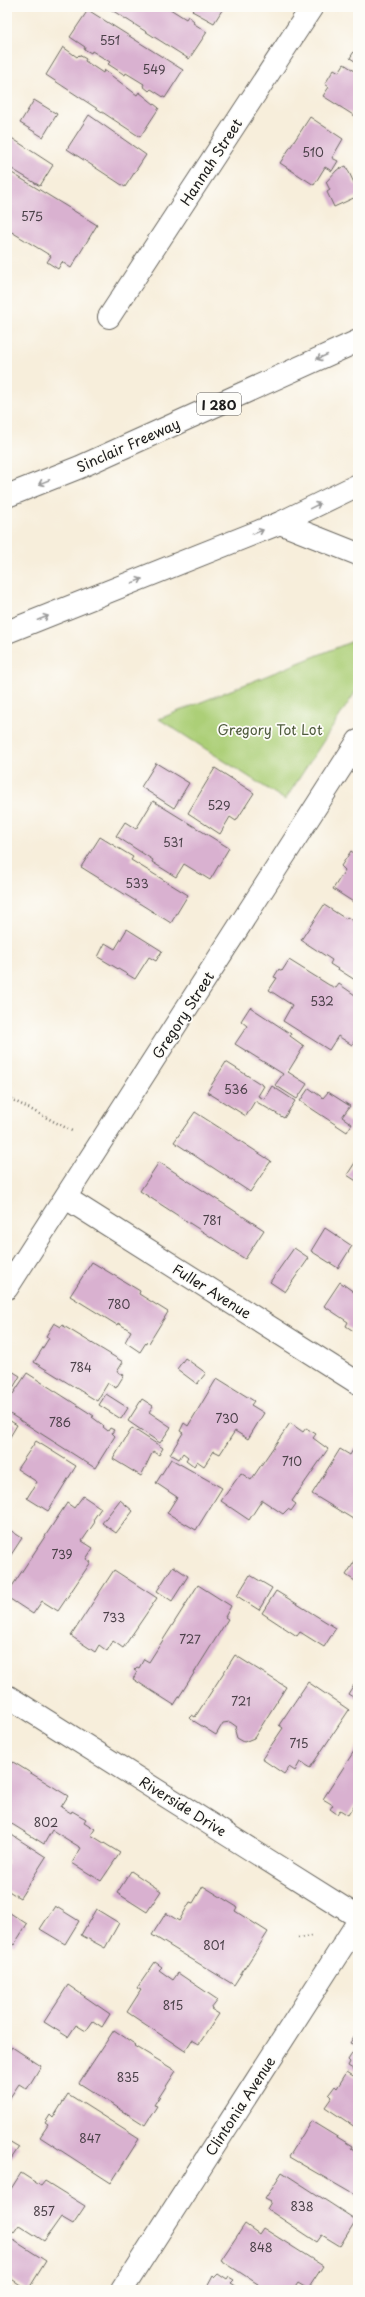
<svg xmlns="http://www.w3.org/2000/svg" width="365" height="2297" viewBox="0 0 365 2297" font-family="'Playpen Sans',sans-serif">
<rect width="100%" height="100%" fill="#fdfcf7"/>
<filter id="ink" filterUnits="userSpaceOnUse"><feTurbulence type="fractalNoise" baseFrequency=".025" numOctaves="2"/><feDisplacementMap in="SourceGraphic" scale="8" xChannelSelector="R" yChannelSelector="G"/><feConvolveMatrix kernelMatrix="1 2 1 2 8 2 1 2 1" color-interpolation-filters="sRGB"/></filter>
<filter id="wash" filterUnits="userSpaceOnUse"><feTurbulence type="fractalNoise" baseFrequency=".012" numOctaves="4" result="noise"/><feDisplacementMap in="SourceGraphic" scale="16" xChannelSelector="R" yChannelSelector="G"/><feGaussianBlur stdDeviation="0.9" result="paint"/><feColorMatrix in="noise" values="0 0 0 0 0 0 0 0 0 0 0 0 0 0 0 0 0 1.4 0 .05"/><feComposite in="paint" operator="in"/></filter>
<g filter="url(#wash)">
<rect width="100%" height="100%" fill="#f7eedb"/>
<polygon fill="#accf77" stroke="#64764a" points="358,639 358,688 285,800 159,719"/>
<g id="blocks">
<g fill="#d9b1d0">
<polygon points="107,7 167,7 186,19 188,16 194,21 193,23 207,32 189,59"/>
<polygon points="191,7 224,7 214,23 192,11 194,9"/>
<polygon points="88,10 183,70 165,98 151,89 149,91 143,86 144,84 126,73 125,75 108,64 110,62 92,51 91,53 84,49 85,47 70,37"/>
<polygon points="358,45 358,63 350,58"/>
<polygon points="63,47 77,57 79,55 86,59 85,61 103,73 104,70 137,95 139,92 159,108 140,137 46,75"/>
<polygon points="344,64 358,73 358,118 323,96 329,87 325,84 334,69 339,72"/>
<polygon points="34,100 57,114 43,137 20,123"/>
<polygon points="89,115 146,155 125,187 67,149"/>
<polygon points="310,117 343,139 332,158 338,161 332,171 325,167 314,185 280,163"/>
<polygon points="7,135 53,165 40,186 7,166"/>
<polygon points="346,166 355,185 358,184 358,196 334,207 327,192 330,190 326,182 337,170"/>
<polygon points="7,170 97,225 71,268 62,262 58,269 47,262 51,256 10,231 7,235"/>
<polygon points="156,763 189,783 174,808 141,787"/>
<polygon points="215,768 254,793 236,821 230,817 220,834 188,813"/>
<polygon points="153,801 229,848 210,880 184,864 176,877 152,862 153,860 116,836 125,822 136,829"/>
<polygon points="100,837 133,857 131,860 188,895 171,923 81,867"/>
<polygon points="351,851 358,856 358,905 333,889 345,870 341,866"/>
<polygon points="324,905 346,919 347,917 358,924 358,974 355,980 330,964 332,960 301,940"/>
<polygon points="127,929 162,951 156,961 149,957 135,979 98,957 105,943 115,949"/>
<polygon points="289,960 329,985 336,988 339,984 358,997 358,1034 352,1045 338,1036 329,1050 283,1021 292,1005 269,990 277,978 274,977 279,969 282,971"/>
<polygon points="250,1007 291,1034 290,1036 304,1046 288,1072 307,1084 297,1099 275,1085 283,1074 235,1044 247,1026 241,1021"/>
<polygon points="226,1062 264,1086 258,1096 264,1099 272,1086 295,1101 284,1118 255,1101 246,1116 207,1092"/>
<polygon points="309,1088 323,1098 328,1092 350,1106 342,1117 352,1124 347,1132 300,1101"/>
<polygon points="195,1112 271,1161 250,1192 174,1142"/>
<polygon points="358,1158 358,1182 347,1175"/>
<polygon points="159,1162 264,1230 245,1259 140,1191"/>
<polygon points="325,1228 352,1246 338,1268 311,1251"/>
<polygon points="294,1248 309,1258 285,1292 270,1282"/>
<polygon points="92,1262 140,1291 139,1294 168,1312 149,1343 147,1341 140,1352 125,1342 131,1331 118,1323 117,1325 70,1296"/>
<polygon points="340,1282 358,1295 358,1334 346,1326 348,1322 324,1306"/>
<polygon points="54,1323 61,1327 62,1325 123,1362 117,1372 124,1375 116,1388 108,1383 97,1401 34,1362 49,1338 46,1336"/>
<polygon points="185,1358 206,1373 197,1384 177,1369"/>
<polygon points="7,1368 20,1376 13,1388 7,1383"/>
<polygon points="27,1373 94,1416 92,1417 104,1426 103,1427 108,1431 110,1428 114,1430 112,1433 115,1436 95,1468 7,1412 7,1403"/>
<polygon points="217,1378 254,1401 251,1405 264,1413 248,1439 235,1431 220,1454 214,1451 204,1466 197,1461 194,1466 186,1460 188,1457 183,1453 179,1459 170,1454 183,1433 180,1431 184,1423 188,1426"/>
<polygon points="106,1394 128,1408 121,1419 99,1405"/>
<polygon points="142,1399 153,1406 149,1412 171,1427 160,1443 128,1421"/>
<polygon points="7,1419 17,1425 7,1442"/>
<polygon points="290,1423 303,1432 306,1428 316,1434 313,1438 328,1449 292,1501 296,1504 291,1511 288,1509 283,1514 262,1500 249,1520 221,1501 241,1473 251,1480"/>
<polygon points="132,1428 163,1448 159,1455 153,1451 141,1476 113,1459"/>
<polygon points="36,1441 76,1466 48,1511 27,1498 37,1482 17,1469"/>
<polygon points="354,1448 358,1451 358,1522 312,1494 340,1449 350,1455"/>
<polygon points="171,1459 222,1488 196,1530 167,1513 177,1497 156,1483"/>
<polygon points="83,1496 101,1508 93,1520 95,1522 82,1541 93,1548 86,1559 91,1562 58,1611 42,1601 33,1614 7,1597 7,1594 67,1503 74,1508"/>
<polygon points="120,1500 133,1511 116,1533 102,1523"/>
<polygon points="7,1528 22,1538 7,1561"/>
<polygon points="358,1556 358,1583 346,1575"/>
<polygon points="173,1566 188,1576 172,1601 157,1591"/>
<polygon points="114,1570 157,1598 123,1648 113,1641 107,1651 99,1645 95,1652 71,1636"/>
<polygon points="250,1575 272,1588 259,1610 237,1596"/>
<polygon points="198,1585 231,1606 225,1617 228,1619 174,1705 133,1679 137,1672 134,1670 137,1667 139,1668 144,1659 149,1662"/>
<polygon points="276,1591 336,1628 324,1647 300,1632 297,1636 262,1613"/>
<polygon points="235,1655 286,1687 254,1738 244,1742 237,1738 235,1731 237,1727 230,1722 223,1723 216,1735 189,1718 192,1715 195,1717"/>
<polygon points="358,1678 358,1700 348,1694"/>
<polygon points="308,1682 349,1710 310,1768 300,1762 295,1771 289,1767 284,1774 262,1759 283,1728 279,1725"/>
<polygon points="358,1745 358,1799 348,1815 340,1810 337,1814 330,1809 333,1805 323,1799"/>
<polygon points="13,1762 68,1796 61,1807 71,1813 72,1811 86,1819 84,1822 95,1829 91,1835 120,1853 101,1881 72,1863 81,1848 52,1830 44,1844 7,1821 7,1779 9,1776 7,1774 7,1767"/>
<polygon points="7,1832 46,1857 20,1898 7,1890"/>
<polygon points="131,1871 161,1891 147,1912 117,1893"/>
<polygon points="203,1886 237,1907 235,1911 268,1932 234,1985 152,1935 166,1913 179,1921 190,1902 193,1903"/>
<polygon points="55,1906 79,1921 65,1944 40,1929"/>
<polygon points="96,1909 119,1923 105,1948 81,1935"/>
<polygon points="7,1911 27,1924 14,1945 7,1940"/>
<polygon points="155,1962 162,1967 159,1970 173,1980 178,1973 218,2000 211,2009 219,2014 199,2044 192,2040 185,2051 127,2012 141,1990 137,1988"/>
<polygon points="68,1985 110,2014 102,2027 93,2021 86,2031 76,2025 68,2037 44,2022"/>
<polygon points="114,2030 136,2045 135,2046 176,2071 154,2105 157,2106 145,2125 79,2083"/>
<polygon points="358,2030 358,2072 348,2066 350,2062 348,2060 357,2046 350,2043"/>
<polygon points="12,2047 41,2066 27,2089 19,2084 7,2102 7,2054"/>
<polygon points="347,2072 358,2079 358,2129 325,2107 332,2097 329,2094 335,2086 337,2088"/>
<polygon points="68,2094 139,2139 111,2183 40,2137 48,2125 45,2123 50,2115 53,2118"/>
<polygon points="311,2121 352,2146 351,2148 358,2152 358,2197 289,2157"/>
<polygon points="7,2140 19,2147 7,2165"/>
<polygon points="282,2172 356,2220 340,2246 322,2235 317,2242 267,2209 271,2202 265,2199"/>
<polygon points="21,2173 41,2186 45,2181 85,2206 73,2224 61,2217 44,2241 19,2225 14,2232 7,2227 7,2191 9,2192"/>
<polygon points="245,2224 259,2234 263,2228 323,2266 308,2289 298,2283 293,2290 267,2290 221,2260"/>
<polygon points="7,2236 46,2261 28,2290 7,2276"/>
<polygon points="218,2274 227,2280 229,2277 234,2280 231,2283 242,2290 205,2290 213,2275 215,2277"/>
</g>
</g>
</g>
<g filter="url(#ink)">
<use href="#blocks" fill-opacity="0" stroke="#69665f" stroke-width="1"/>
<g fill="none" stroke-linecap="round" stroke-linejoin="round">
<defs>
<g id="minor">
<polyline points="109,317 312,7"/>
<polyline points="66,1198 358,1383"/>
<polyline points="7,1288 358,741"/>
<polyline points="7,1696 358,1917"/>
<polyline points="122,2290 358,1922"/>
</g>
<g id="highway">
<polyline points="7,496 80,467 358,341"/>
<polyline points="280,523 358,554"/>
<polyline points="7,632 280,523 358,485"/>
</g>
</defs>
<use href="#minor" stroke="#69665f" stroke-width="24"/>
<use href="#highway" stroke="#69665f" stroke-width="24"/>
<g stroke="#69665f" stroke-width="2.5" stroke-dasharray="1 3" stroke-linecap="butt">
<polyline points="7,1097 74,1132"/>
<polyline points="298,1938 311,1936"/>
</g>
<use href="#minor" stroke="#fff" stroke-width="22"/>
<use href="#highway" stroke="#fff" stroke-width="22"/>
</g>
<defs><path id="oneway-shaft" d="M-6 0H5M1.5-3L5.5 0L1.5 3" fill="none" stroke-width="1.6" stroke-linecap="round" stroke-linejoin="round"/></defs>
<g stroke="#999">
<use href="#oneway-shaft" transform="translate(322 357) rotate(156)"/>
<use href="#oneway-shaft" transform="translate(44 482) rotate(158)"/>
<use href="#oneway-shaft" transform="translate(315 506) rotate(-26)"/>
<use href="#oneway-shaft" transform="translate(258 532) rotate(-22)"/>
<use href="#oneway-shaft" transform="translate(137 581) rotate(-22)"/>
<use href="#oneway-shaft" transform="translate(43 618) rotate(-21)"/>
</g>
</g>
<g text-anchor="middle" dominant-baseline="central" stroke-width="3.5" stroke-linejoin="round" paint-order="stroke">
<g font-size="12" fill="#4b4149">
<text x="110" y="40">551</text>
<text x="154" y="69">549</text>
<text x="313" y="152">510</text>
<text x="32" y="216">575</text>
<text x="219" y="805">529</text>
<text x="173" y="842">531</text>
<text x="137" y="883">533</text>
<text x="322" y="1001">532</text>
<text x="236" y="1089">536</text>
<text x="212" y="1220">781</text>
<text x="119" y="1304">780</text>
<text x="81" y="1367">784</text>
<text x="227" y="1418">730</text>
<text x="60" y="1422">786</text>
<text x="292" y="1461">710</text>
<text x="62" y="1554">739</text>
<text x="114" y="1617">733</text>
<text x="190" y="1639">727</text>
<text x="241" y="1701">721</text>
<text x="299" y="1743">715</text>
<text x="46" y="1822">802</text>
<text x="214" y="1945">801</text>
<text x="173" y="2005">815</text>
<text x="128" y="2077">835</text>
<text x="90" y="2138">847</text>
<text x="302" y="2206">838</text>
<text x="44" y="2211">857</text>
<text x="261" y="2247">848</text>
</g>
<rect fill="#fdfcf7" stroke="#605f5e" stroke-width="1" x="197" y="393" width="44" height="22" rx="3"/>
<g font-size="13" font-weight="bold" fill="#1c1c1c">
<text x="219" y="404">I 280</text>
</g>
<g font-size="14" fill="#1c1c1c" stroke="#fdfcf7">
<text transform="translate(211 162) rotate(-57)">Hannah Street</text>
<text transform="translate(128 445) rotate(-24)">Sinclair Freeway</text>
<text transform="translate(183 1015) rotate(-57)">Gregory Street</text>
<text transform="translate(212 1291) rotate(32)">Fuller Avenue</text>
<text transform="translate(183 1806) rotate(32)">Riverside Drive</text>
<text transform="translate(240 2106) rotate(-57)">Clintonia Avenue</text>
</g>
<g font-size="14" fill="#4e5b3c" stroke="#fdfcf7">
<text x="270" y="729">Gregory Tot Lot</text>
</g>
</g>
<rect width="365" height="2297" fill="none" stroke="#fdfcf7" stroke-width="24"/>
</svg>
